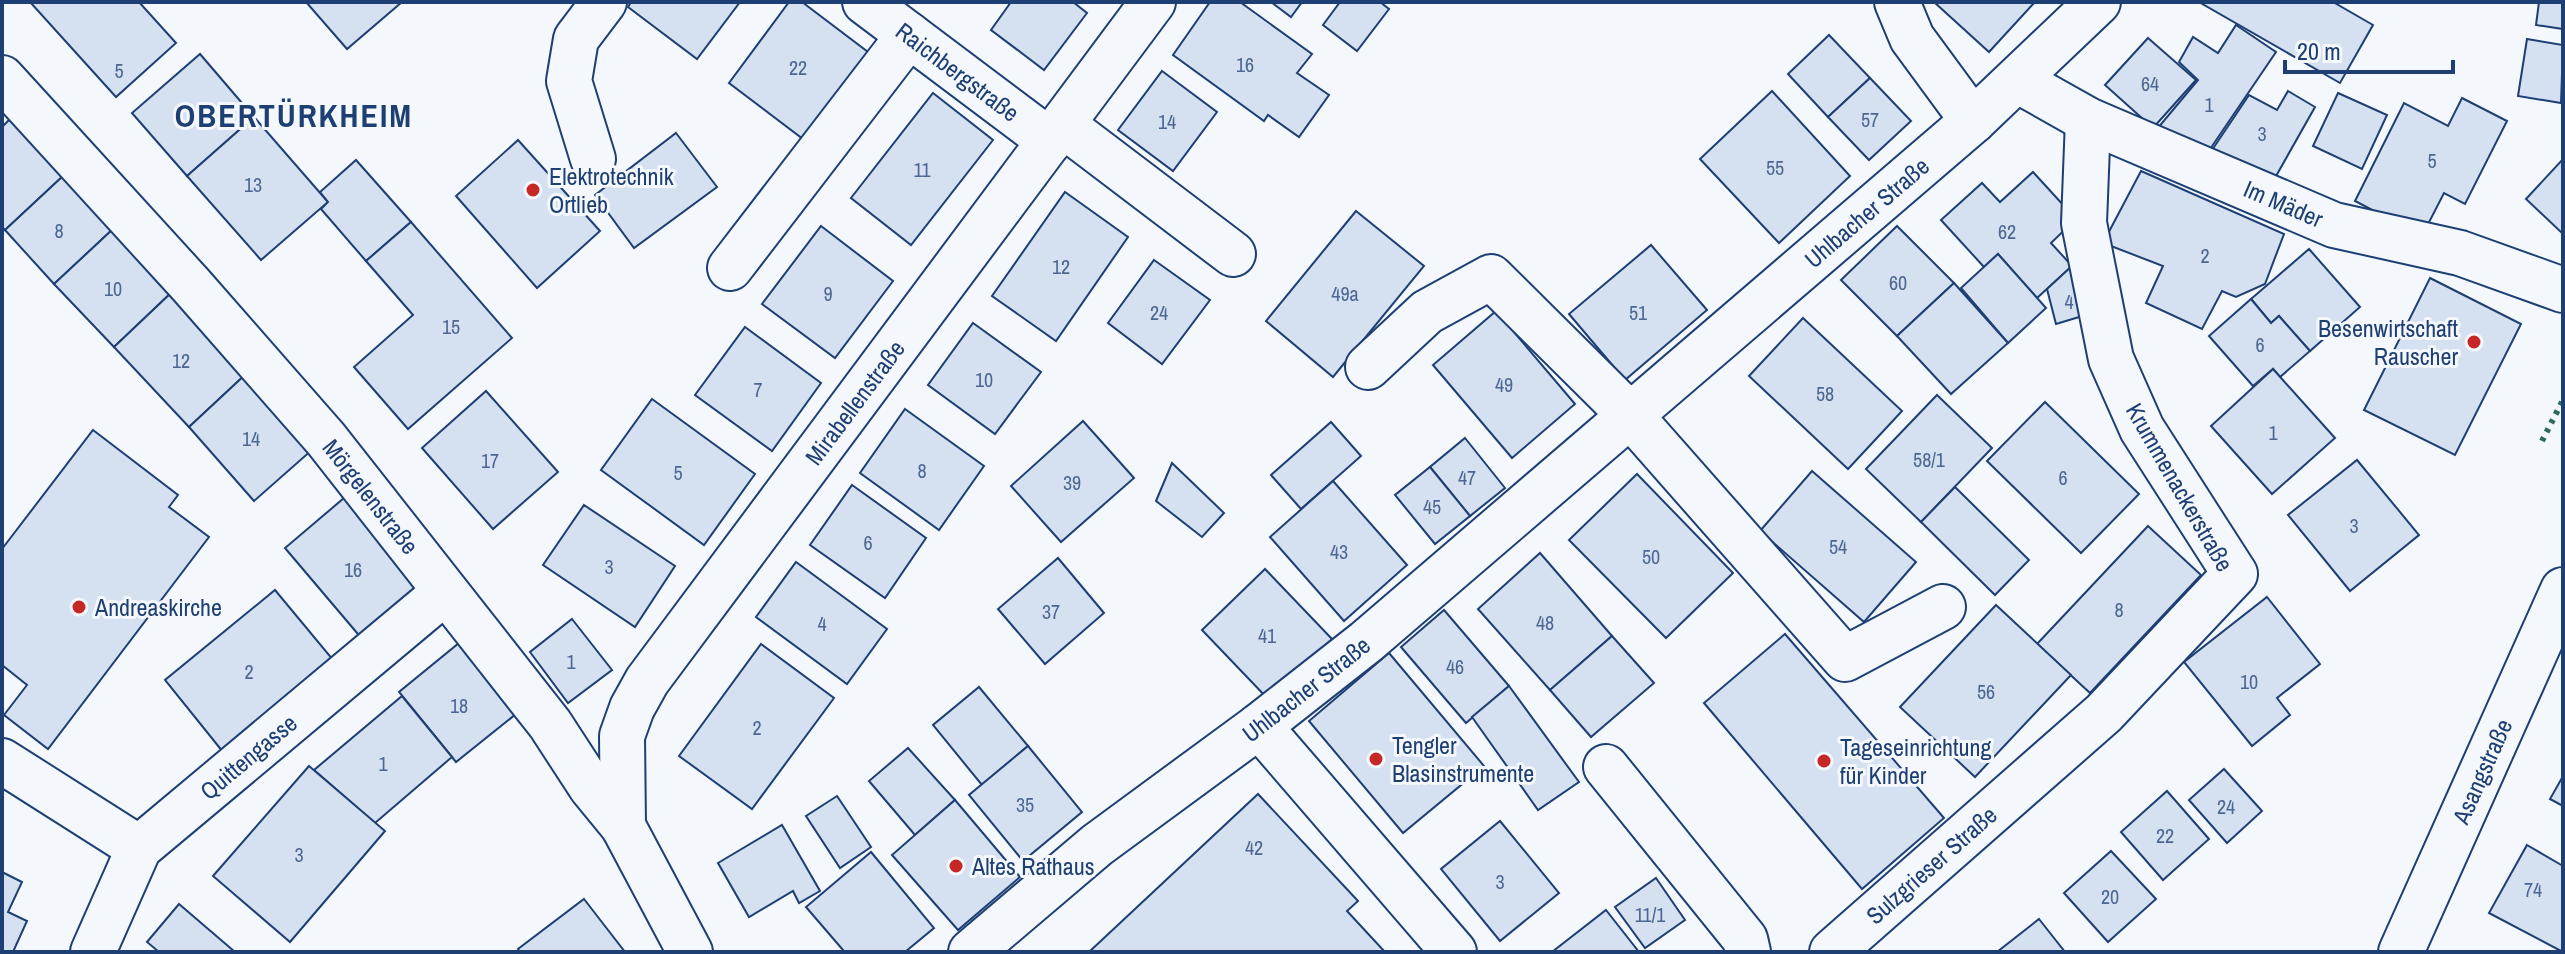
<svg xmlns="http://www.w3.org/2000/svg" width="2565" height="954" viewBox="0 0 2565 954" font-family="'Archivo Narrow',sans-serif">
<rect width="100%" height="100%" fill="#f4f7fb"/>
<g fill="#d5e0f0" stroke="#1d3f73" stroke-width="2">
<polygon points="30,2 139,2 176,43 116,97"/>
<polygon points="306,2 402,2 347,49"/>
<polygon points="631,2 740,2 697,59 628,7"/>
<polygon points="789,2 802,2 868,52 803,139 729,83"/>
<polygon points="1011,2 1073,2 1087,13 1044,70 991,30"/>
<polygon points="1210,2 1240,2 1312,54 1297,73 1329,95 1299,137 1268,115 1264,121 1173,55"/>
<polygon points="1271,2 1302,2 1291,17"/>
<polygon points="1340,2 1380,2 1389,9 1357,51 1323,25"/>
<polygon points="1934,2 2035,2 1989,52"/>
<polygon points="2199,2 2333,2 2373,25 2340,83"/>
<polygon points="2539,2 2563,2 2563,29 2536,25"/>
<polygon points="2236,25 2276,52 2204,158 2157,129 2198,80 2179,62 2193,37 2218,53"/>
<polygon points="1829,35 1870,78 1828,117 1788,74"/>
<polygon points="2148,38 2196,80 2153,128 2105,85"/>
<polygon points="2527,39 2563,45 2561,103 2518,96"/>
<polygon points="200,54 254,117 187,176 132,113"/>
<polygon points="1162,71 1217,112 1173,171 1118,130"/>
<polygon points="1870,78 1911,121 1869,160 1828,117"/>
<polygon points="1772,91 1850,176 1779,243 1700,159"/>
<polygon points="2288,91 2315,107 2271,185 2208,156 2249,95 2277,110"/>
<polygon points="933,93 993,140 911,245 851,198"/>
<polygon points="2338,93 2387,115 2362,169 2313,146"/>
<polygon points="2462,98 2507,121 2465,204 2444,193 2422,236 2355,201 2404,103 2448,126"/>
<polygon points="254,117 328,202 261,260 187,176"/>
<polygon points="10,119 63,176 5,230 2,227 2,127"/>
<polygon points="676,133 717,187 634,248 595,195"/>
<polygon points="518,140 600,231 537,288 456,196"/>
<polygon points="2563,159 2563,234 2526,199"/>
<polygon points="356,160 411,222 366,261 321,209 328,202 320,192"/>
<polygon points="2141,171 2284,234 2265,284 2236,297 2222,291 2202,329 2146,303 2163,266 2103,243"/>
<polygon points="2033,172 2076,219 2051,243 2072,266 2037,298 1998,254 1984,267 1941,220 1982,183 2000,202"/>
<polygon points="63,176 113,229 54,284 5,230"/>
<polygon points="1065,192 1128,237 1056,341 992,296"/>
<polygon points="1356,211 1424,266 1333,377 1266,321"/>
<polygon points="411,222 512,338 408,429 354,367 413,315 366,261"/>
<polygon points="821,226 893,281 835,358 762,304"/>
<polygon points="1897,226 1954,283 1897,336 1841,280"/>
<polygon points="113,229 172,292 114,347 54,284"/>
<polygon points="1651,245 1707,310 1625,380 1569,314"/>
<polygon points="2309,249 2360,307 2310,351 2279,316 2271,323 2251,299"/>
<polygon points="1998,254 2046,308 2008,343 1961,288"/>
<polygon points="1154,260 1210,300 1162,364 1108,323"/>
<polygon points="2072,266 2089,314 2056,324 2047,289"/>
<polygon points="2430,278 2521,324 2455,455 2364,410"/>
<polygon points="1954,283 2008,343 1951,394 1897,336"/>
<polygon points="172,292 247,373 189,427 114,347"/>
<polygon points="2251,299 2271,323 2279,316 2310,351 2280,377 2273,369 2253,386 2209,336"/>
<polygon points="1496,311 1575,404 1512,458 1433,365"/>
<polygon points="1803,318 1902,411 1848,469 1749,376"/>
<polygon points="973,323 1041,372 995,434 928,385"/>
<polygon points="745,327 821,383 772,451 695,395"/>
<polygon points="2273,369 2335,438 2272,494 2211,426"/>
<polygon points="247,373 313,449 254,501 189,427"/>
<polygon points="486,391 558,472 493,529 422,448"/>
<polygon points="1937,395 1992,448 1921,522 1866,469"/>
<polygon points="652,399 755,474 704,545 601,470"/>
<polygon points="2045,402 2139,494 2081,553 1987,461"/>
<polygon points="905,409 984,466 939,530 860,473"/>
<polygon points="1083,421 1134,478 1061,542 1011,486"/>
<polygon points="1331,422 1361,456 1301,509 1271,475"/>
<polygon points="93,430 178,495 169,507 209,537 48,749 4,715 27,685 2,665 2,549"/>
<polygon points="1465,438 1505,488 1470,516 1430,467"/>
<polygon points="2357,460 2419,535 2350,591 2288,515"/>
<polygon points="1172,463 1224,513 1202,537 1156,501"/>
<polygon points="1430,467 1470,516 1435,544 1395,495"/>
<polygon points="1812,471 1916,562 1864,622 1760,531"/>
<polygon points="1637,474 1733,573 1666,638 1569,540"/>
<polygon points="1333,481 1407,565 1344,621 1270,537"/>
<polygon points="852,485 926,538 885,598 810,545"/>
<polygon points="1955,487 2029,560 1995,595 1921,522"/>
<polygon points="344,498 421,591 363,640 285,548"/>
<polygon points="584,505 675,566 635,627 543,565"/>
<polygon points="2148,526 2201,575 2090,693 2037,644"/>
<polygon points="1540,553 1612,636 1550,690 1478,609"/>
<polygon points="1058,558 1104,613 1045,664 998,609"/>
<polygon points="796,562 887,629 847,684 756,617"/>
<polygon points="1265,569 1332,639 1269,700 1202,630"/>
<polygon points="275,590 334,661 223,752 165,680"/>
<polygon points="2267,597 2320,664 2277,698 2290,715 2252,746 2184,662"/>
<polygon points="1996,605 2071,675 1975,777 1900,707"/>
<polygon points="1444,610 1509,686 1466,723 1401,647"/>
<polygon points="572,619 612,670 568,703 530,652"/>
<polygon points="1785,634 1944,818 1862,889 1704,703"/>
<polygon points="1612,636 1654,683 1591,737 1550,690"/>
<polygon points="459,643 516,714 456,762 399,692"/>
<polygon points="761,644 834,698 752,809 679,756"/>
<polygon points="1389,653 1484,766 1403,833 1309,721"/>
<polygon points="1509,686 1579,782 1538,810 1472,717"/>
<polygon points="979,687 1028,746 982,785 933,725"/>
<polygon points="402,696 452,757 375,823 314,770"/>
<polygon points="1028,746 1082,812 1023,861 969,795"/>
<polygon points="908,748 955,800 915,835 869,781"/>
<polygon points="309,766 385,831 290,942 213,876"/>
<polygon points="2224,769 2262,811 2227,843 2189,800"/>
<polygon points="2563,776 2563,806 2550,799"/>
<polygon points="2167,791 2209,839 2163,880 2121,832"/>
<polygon points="1258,794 1358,901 1347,911 1385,952 1089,952"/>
<polygon points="837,796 871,847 840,868 806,816"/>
<polygon points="955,800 1020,877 958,930 892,855"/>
<polygon points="1500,821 1559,893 1500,941 1441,869"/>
<polygon points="782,825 820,891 799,903 793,891 749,917 718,863"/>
<polygon points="2527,845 2563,866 2563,952 2489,913"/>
<polygon points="2111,851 2156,899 2108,942 2064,893"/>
<polygon points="871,852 934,928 905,952 841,952 843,950 806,907"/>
<polygon points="2,872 22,882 8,912 27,921 13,952 2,952"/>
<polygon points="1656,878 1685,920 1645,948 1615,907"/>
<polygon points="584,899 625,952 520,952 518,949"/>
<polygon points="179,904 235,952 159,952 147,942"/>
<polygon points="1606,910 1639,952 1552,952"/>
<polygon points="2039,919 2065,952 1997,952"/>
</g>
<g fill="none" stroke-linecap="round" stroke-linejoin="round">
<defs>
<g id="minor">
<path id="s1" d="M865 2 1050 141"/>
<polyline points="1897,2 1912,38 1973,121"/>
<path id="s2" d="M2 78 191 285 326 439 550 724 591 787 623 826 690 952"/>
<path id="s3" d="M2017 80 2088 120 2334 225 2460 253 2563 290"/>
<polyline points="1063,125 1233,254"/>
<polyline points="593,159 569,81 576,39 604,2"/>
<polyline points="730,268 909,35"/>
<polyline points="1368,367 1427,312 1491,277 1630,415 1845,659 1943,607"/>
<polyline points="1259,726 1454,952"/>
<polyline points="2,761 139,848"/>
<polyline points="1606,767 1745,939 1748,952"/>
<path id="s4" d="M623 826 622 736 632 708 647 681 1153 2"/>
<path id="s5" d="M93 952 139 848 445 592"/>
<path id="s6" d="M971 952 1097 845 1259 726 1366 642 1973 121 2098 2"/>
<path id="s7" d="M1832 952 2104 713 2235 574 2142 429 2111 359 2084 223 2088 120"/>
<path id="s8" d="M2401 952 2563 590"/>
</g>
</defs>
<use href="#minor" stroke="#1d3f73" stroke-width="48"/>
<use href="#minor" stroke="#f4f7fb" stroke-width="44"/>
<polyline stroke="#2c6c60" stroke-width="6" stroke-dasharray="4 6" stroke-linecap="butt" points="2542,441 2563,400"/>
</g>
<g fill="#c62828" stroke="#f4f7fb" stroke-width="3">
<circle cx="533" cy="190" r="8"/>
<circle cx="2474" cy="342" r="8"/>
<circle cx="79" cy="607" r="8"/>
<circle cx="1376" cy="759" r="8"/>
<circle cx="1824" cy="761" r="8"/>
<circle cx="956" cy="866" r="8"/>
</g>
<g text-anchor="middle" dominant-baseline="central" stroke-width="6" stroke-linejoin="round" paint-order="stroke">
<g font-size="20" fill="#4b6792">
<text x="1245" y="64">16</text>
<text x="798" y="67">22</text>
<text x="119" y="70">5</text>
<text x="2150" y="83">64</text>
<text x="2209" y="104">1</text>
<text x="1870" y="119">57</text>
<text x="1167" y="121">14</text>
<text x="2262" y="133">3</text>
<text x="2432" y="160">5</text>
<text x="1775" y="167">55</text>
<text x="922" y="169">11</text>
<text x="253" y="184">13</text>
<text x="59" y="230">8</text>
<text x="2007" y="231">62</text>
<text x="2205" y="255">2</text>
<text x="1061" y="266">12</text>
<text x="1898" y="282">60</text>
<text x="113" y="288">10</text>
<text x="828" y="293">9</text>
<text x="1345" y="293">49a</text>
<text x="2069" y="301">4</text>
<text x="1159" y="312">24</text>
<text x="1638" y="312">51</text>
<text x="451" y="326">15</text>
<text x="2260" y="344">6</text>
<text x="181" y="360">12</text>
<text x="984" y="379">10</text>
<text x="1504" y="384">49</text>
<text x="758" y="389">7</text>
<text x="1825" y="393">58</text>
<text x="2273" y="432">1</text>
<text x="251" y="438">14</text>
<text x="1929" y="459">58/1</text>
<text x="490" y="460">17</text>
<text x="922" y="470">8</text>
<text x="678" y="472">5</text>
<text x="1467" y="477">47</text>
<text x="2063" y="477">6</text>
<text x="1072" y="482">39</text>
<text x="1432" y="506">45</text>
<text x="2354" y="525">3</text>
<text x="868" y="542">6</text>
<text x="1838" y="546">54</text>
<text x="1339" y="551">43</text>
<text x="1651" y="556">50</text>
<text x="609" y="566">3</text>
<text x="353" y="569">16</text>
<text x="2119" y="609">8</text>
<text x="1051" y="611">37</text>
<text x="1545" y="622">48</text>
<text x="822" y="623">4</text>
<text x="1267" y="635">41</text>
<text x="571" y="661">1</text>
<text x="1455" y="666">46</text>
<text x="249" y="671">2</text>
<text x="2249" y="681">10</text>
<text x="1986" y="691">56</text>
<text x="459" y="705">18</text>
<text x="757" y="727">2</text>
<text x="383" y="763">1</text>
<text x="1025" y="804">35</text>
<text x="2226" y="806">24</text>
<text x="2165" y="835">22</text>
<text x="1254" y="847">42</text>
<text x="299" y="854">3</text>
<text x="1500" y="881">3</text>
<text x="2533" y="889">74</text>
<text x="2110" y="896">20</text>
<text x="1650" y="914">11/1</text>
</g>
<g font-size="24" fill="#1d3f73" stroke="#f4f7fb">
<text stroke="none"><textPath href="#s1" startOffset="116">Raichbergstraße</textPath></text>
<text stroke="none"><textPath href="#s3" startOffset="294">Im Mäder</textPath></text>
<text stroke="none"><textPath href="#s6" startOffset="1162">Uhlbacher Straße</textPath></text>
<text stroke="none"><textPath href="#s4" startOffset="498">Mirabellenstraße</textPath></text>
<text transform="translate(2180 487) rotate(60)">Krummenackerstraße</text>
<text stroke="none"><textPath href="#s2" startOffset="558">Mörgelenstraße</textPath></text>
<text stroke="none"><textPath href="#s6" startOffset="426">Uhlbacher Straße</textPath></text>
<text stroke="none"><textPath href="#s5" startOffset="256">Quittengasse</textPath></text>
<text stroke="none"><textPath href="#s8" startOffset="198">Asangstraße</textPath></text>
<text stroke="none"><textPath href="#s7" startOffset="132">Sulzgrieser Straße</textPath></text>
</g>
<g font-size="24" fill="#1d3f73" stroke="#f4f7fb" text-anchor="start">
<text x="549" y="176">Elektrotechnik<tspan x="549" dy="28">Ortlieb</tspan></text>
<text x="2458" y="328" text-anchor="end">Besenwirtschaft<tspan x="2458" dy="28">Rauscher</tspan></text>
<text x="95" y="607">Andreaskirche</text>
<text x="1392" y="745">Tengler<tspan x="1392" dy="28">Blasinstrumente</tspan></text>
<text x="1840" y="747">Tageseinrichtung<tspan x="1840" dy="28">für Kinder</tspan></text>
<text x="972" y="866">Altes Rathaus</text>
</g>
<g font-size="32" font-weight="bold" letter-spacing="2" fill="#1d3f73" stroke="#f4f7fb">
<text x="294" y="115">OBERTÜRKHEIM</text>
</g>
</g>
<rect width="2565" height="954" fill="none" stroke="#1d3f73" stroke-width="8"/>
<path d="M2285 60v12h168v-12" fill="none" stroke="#1d3f73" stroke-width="4"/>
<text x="2297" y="60" font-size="24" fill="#1d3f73" stroke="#f4f7fb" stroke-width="6" paint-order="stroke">20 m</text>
</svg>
